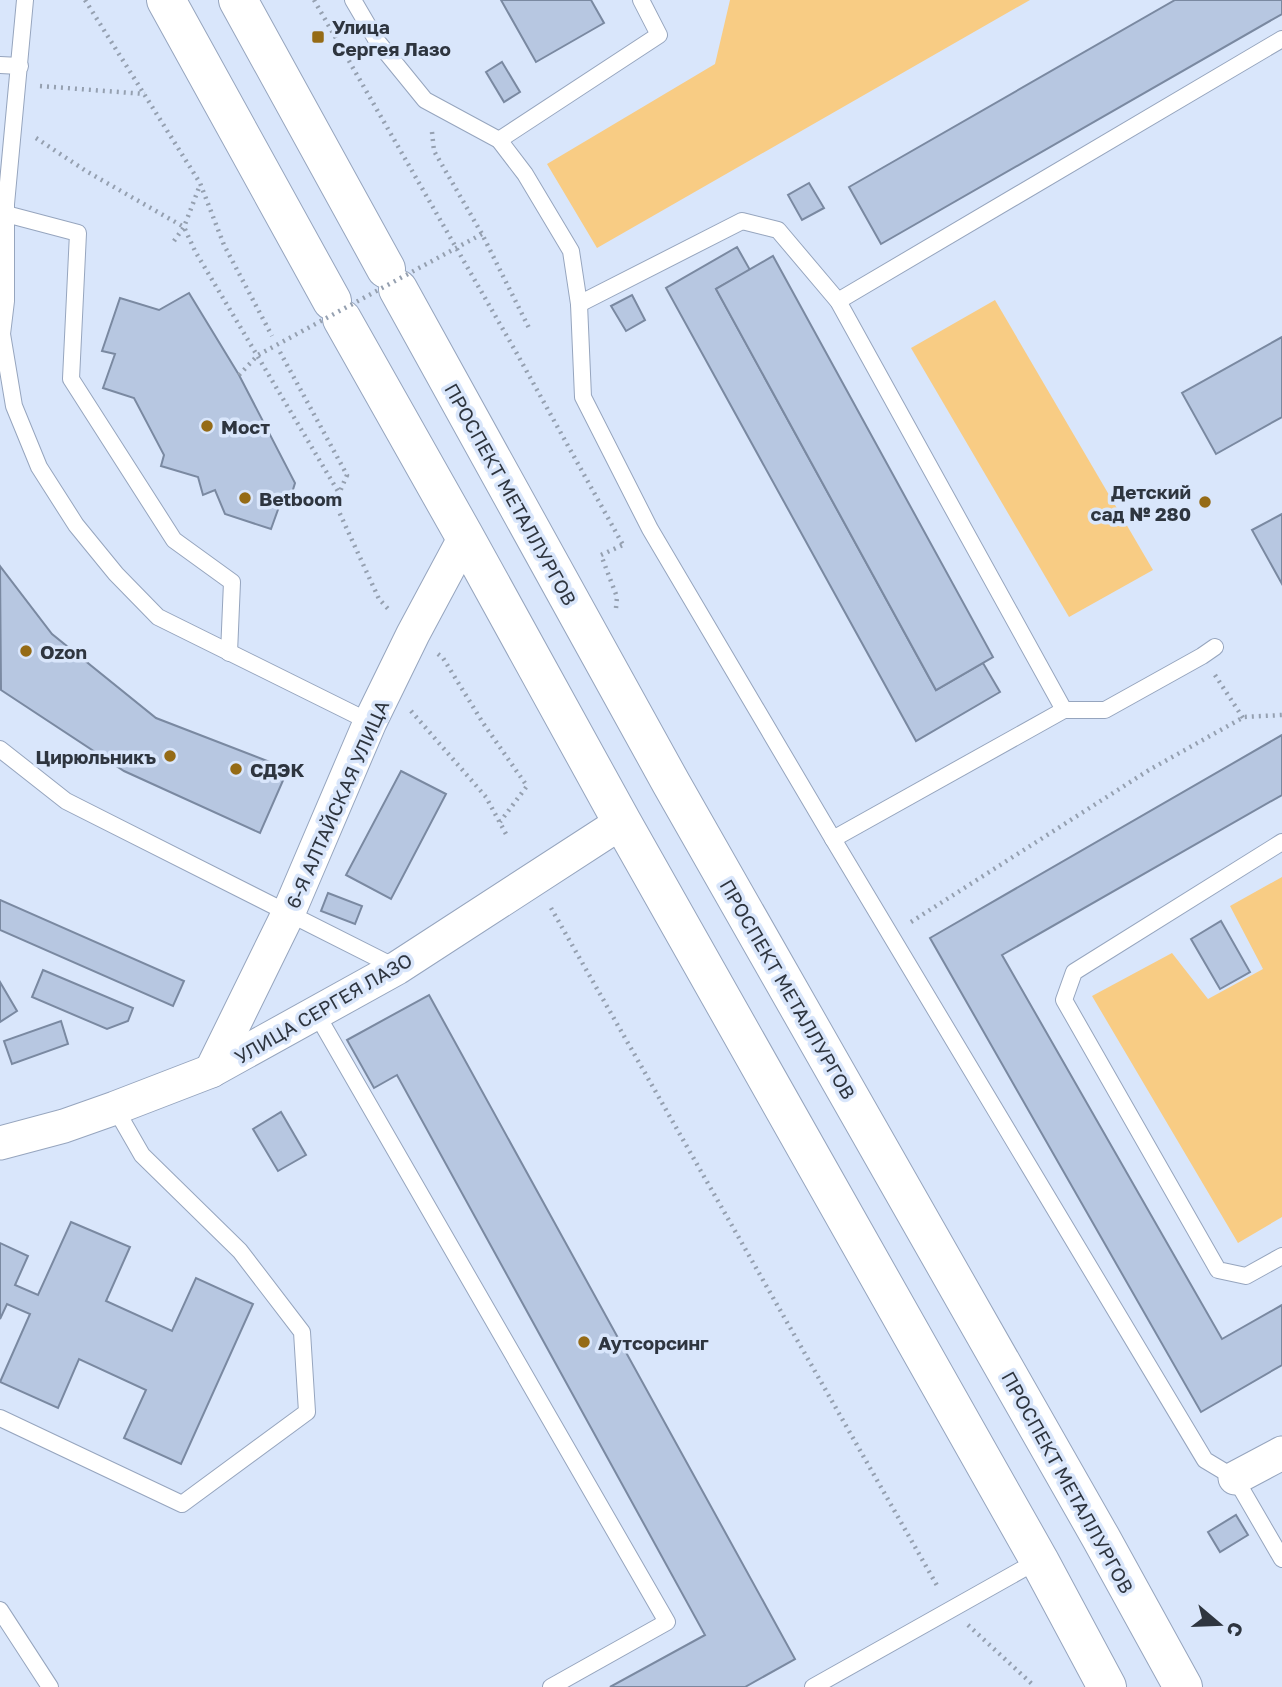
<svg xmlns="http://www.w3.org/2000/svg" width="1282" height="1687" viewBox="0 0 1282 1687" font-family="'Golos Text',sans-serif">
<rect width="100%" height="100%" fill="#d9e6fb"/>
<g fill="#f8cc84">
<polygon points="730,0 1030,0 597,248 547,164 715,64"/>
<polygon points="995,300 1153,570 1069,617 911,348"/>
<polygon points="1282,877 1282,1217 1238,1243 1092,996 1172,953 1208,999 1263,969 1230,906"/>
</g>
<g fill="#b7c7e1" stroke="#7a89a1" stroke-width="2">
<polygon points="501,0 591,0 604,23 536,62"/>
<polygon points="1175,0 1282,0 1282,14 881,244 849,187"/>
<polygon points="502,62 520,92 504,102 486,72"/>
<polygon points="809,183 824,208 802,220 788,195"/>
<polygon points="737,247 750,270 716,289 936,690 983,663 1000,692 916,741 666,288"/>
<polygon points="773,256 993,657 936,690 716,289"/>
<polygon points="189,293 239,375 295,483 288,506 280,504 271,529 225,514 215,490 203,495 198,477 161,466 164,455 134,398 103,388 115,354 102,351 120,298 159,310"/>
<polygon points="632,295 645,320 626,331 611,306"/>
<polygon points="1282,337 1282,417 1216,454 1182,393"/>
<polygon points="1282,514 1282,584 1252,530"/>
<polygon points="0,566 52,634 156,718 288,769 260,833 124,771 1,690"/>
<polygon points="1282,735 1282,795 1002,955 1222,1339 1282,1305 1282,1365 1201,1412 930,938"/>
<polygon points="401,771 446,794 391,899 346,875"/>
<polygon points="328,893 362,906 355,924 321,911"/>
<polygon points="0,900 184,981 173,1006 0,930"/>
<polygon points="1221,921 1250,972 1220,989 1191,939"/>
<polygon points="43,970 133,1008 128,1021 107,1029 32,997"/>
<polygon points="0,982 17,1011 0,1022"/>
<polygon points="429,995 795,1659 745,1687 610,1687 705,1635 397,1075 374,1088 347,1040"/>
<polygon points="61,1021 68,1044 12,1064 4,1041"/>
<polygon points="281,1112 306,1155 278,1171 253,1129"/>
<polygon points="71,1222 130,1247 106,1301 172,1331 196,1278 253,1304 181,1464 124,1438 146,1390 79,1359 58,1408 0,1382 30,1314 7,1304 0,1319 0,1243 28,1256 15,1285 38,1295"/>
<polygon points="1236,1515 1248,1535 1220,1552 1208,1532"/>
</g>
<g fill="none" stroke-linecap="round" stroke-linejoin="round">
<defs>
<g id="service">
<polyline points="25,0 6,204 6,301 2,334 14,406 39,467 76,525 116,574 158,617 370,722"/>
<polyline points="353,0 377,41 425,100 499,140 525,174 571,251 579,304 583,397 650,529 833,839 1205,1460 1235,1478 1282,1559"/>
<polyline points="0,65 20,66"/>
<polyline points="499,140 659,35 641,0"/>
<polyline points="6,214 78,233 71,379 174,540 232,582 229,653"/>
<polyline points="838,301 1282,39"/>
<polyline points="579,304 742,221 778,230 838,301 1064,710"/>
<polyline points="0,749 66,801 397,968"/>
<polyline points="833,839 1064,710 1105,710 1202,656 1215,647"/>
<polyline points="1282,842 1074,972 1064,1000 1218,1270 1246,1276 1282,1256"/>
<polyline points="316,1013 667,1622 551,1687"/>
<polyline points="0,1418 182,1504 307,1412 302,1332 240,1251 142,1155 115,1108"/>
<polyline points="0,1610 50,1687"/>
<polyline points="813,1687 1039,1560"/>
</g>
<g id="minor">
<polyline points="211,1071 288,914 370,722 413,634 465,537"/>
<polyline points="0,1143 64,1126 115,1108 211,1071 397,968 622,822"/>
<polyline points="1235,1478 1282,1453"/>
</g>
<g id="primary">
<polyline points="166,0 332,301"/>
<polyline points="238,0 386,269"/>
<polyline points="398,289 671,783 1101,1538 1183,1687"/>
<polyline points="342,319 465,537 622,822 1039,1560 1107,1687"/>
</g>
</defs>
<use href="#service" stroke="#96a5be" stroke-width="18"/>
<use href="#minor" stroke="#96a5be" stroke-width="35"/>
<use href="#primary" stroke="#96a5be" stroke-width="40"/>
<g stroke="#95a0b0" stroke-width="4.5" stroke-dasharray="2 5" stroke-linecap="butt">
<polyline points="85,0 200,183 224,245 272,336"/>
<polyline points="314,0 516,352 623,545"/>
<polyline points="40,86 145,94"/>
<polyline points="432,132 434,151 482,234 530,330"/>
<polyline points="36,138 86,171 184,227 195,251 339,493"/>
<polyline points="174,241 184,227 200,185"/>
<polyline points="280,352 347,475 335,503 379,599 390,611"/>
<polyline points="616,608 617,597 601,555 625,544"/>
<polyline points="438,654 443,658 483,723 527,786 500,822"/>
<polyline points="1215,675 1243,718"/>
<polyline points="411,711 486,797 506,834"/>
<polyline points="551,908 939,1589"/>
<polyline points="911,922 1149,770 1244,717 1282,715"/>
<polyline points="968,1625 1032,1684 1033,1687"/>
</g>
<use href="#service" stroke="#fff" stroke-width="16"/>
<use href="#minor" stroke="#fff" stroke-width="33"/>
<use href="#primary" stroke="#fff" stroke-width="38"/>
<polyline stroke="#95a0b0" stroke-width="4.5" stroke-dasharray="2 5" stroke-linecap="butt" points="239,375 258,355 482,234"/>
</g>
<g fill="#956b16" stroke="#d9e6fb" stroke-width="2.5">
<rect x="311" y="30" width="14" height="14" rx="3.5"/>
<circle cx="207" cy="426" r="7"/>
<circle cx="245" cy="498" r="7"/>
<circle cx="1205" cy="502" r="7"/>
<circle cx="26" cy="651" r="7"/>
<circle cx="170" cy="756" r="7"/>
<circle cx="236" cy="769" r="7"/>
<circle cx="584" cy="1342" r="7"/>
</g>
<g text-anchor="middle" dominant-baseline="central" stroke-width="7" stroke-linejoin="round" paint-order="stroke">
<g font-size="19" font-weight="bold" fill="#2e353f" stroke="#d9e6fb" text-anchor="start">
<text x="332" y="26">Улица<tspan x="332" dy="22">Сергея Лазо</tspan></text>
<text x="221" y="426">Мост</text>
<text x="1191" y="491" text-anchor="end">Детский<tspan x="1191" dy="22">сад № 280</tspan></text>
<text x="259" y="498">Betboom</text>
<text x="40" y="651">Ozon</text>
<text x="156" y="756" text-anchor="end">Цирюльникъ</text>
<text x="250" y="769">СДЭК</text>
<text x="598" y="1342">Аутсорсинг</text>
</g>
<g font-size="19" fill="#2e353f" stroke="#d9e6fb">
<text transform="translate(511 494) rotate(61)">ПРОСПЕКТ МЕТАЛЛУРГОВ</text>
<text transform="translate(337 804) rotate(-66)">6-Я АЛТАЙСКАЯ УЛИЦА</text>
<text transform="translate(788 989) rotate(60)">ПРОСПЕКТ МЕТАЛЛУРГОВ</text>
<text transform="translate(323 1008) rotate(-30)">УЛИЦА СЕРГЕЯ ЛАЗО</text>
<text transform="translate(1068 1482) rotate(61)">ПРОСПЕКТ МЕТАЛЛУРГОВ</text>
</g>
</g>
<g transform="translate(1219 1624) rotate(109)" stroke="#d9e6fb" stroke-width="5" paint-order="stroke">
<path d="M0-5L12 26L0 18L-12 26Z" fill="#2e353f"/>
<text y="-10" font-size="19" font-weight="bold" text-anchor="middle" fill="#2e353f">С</text>
</g>
</svg>
